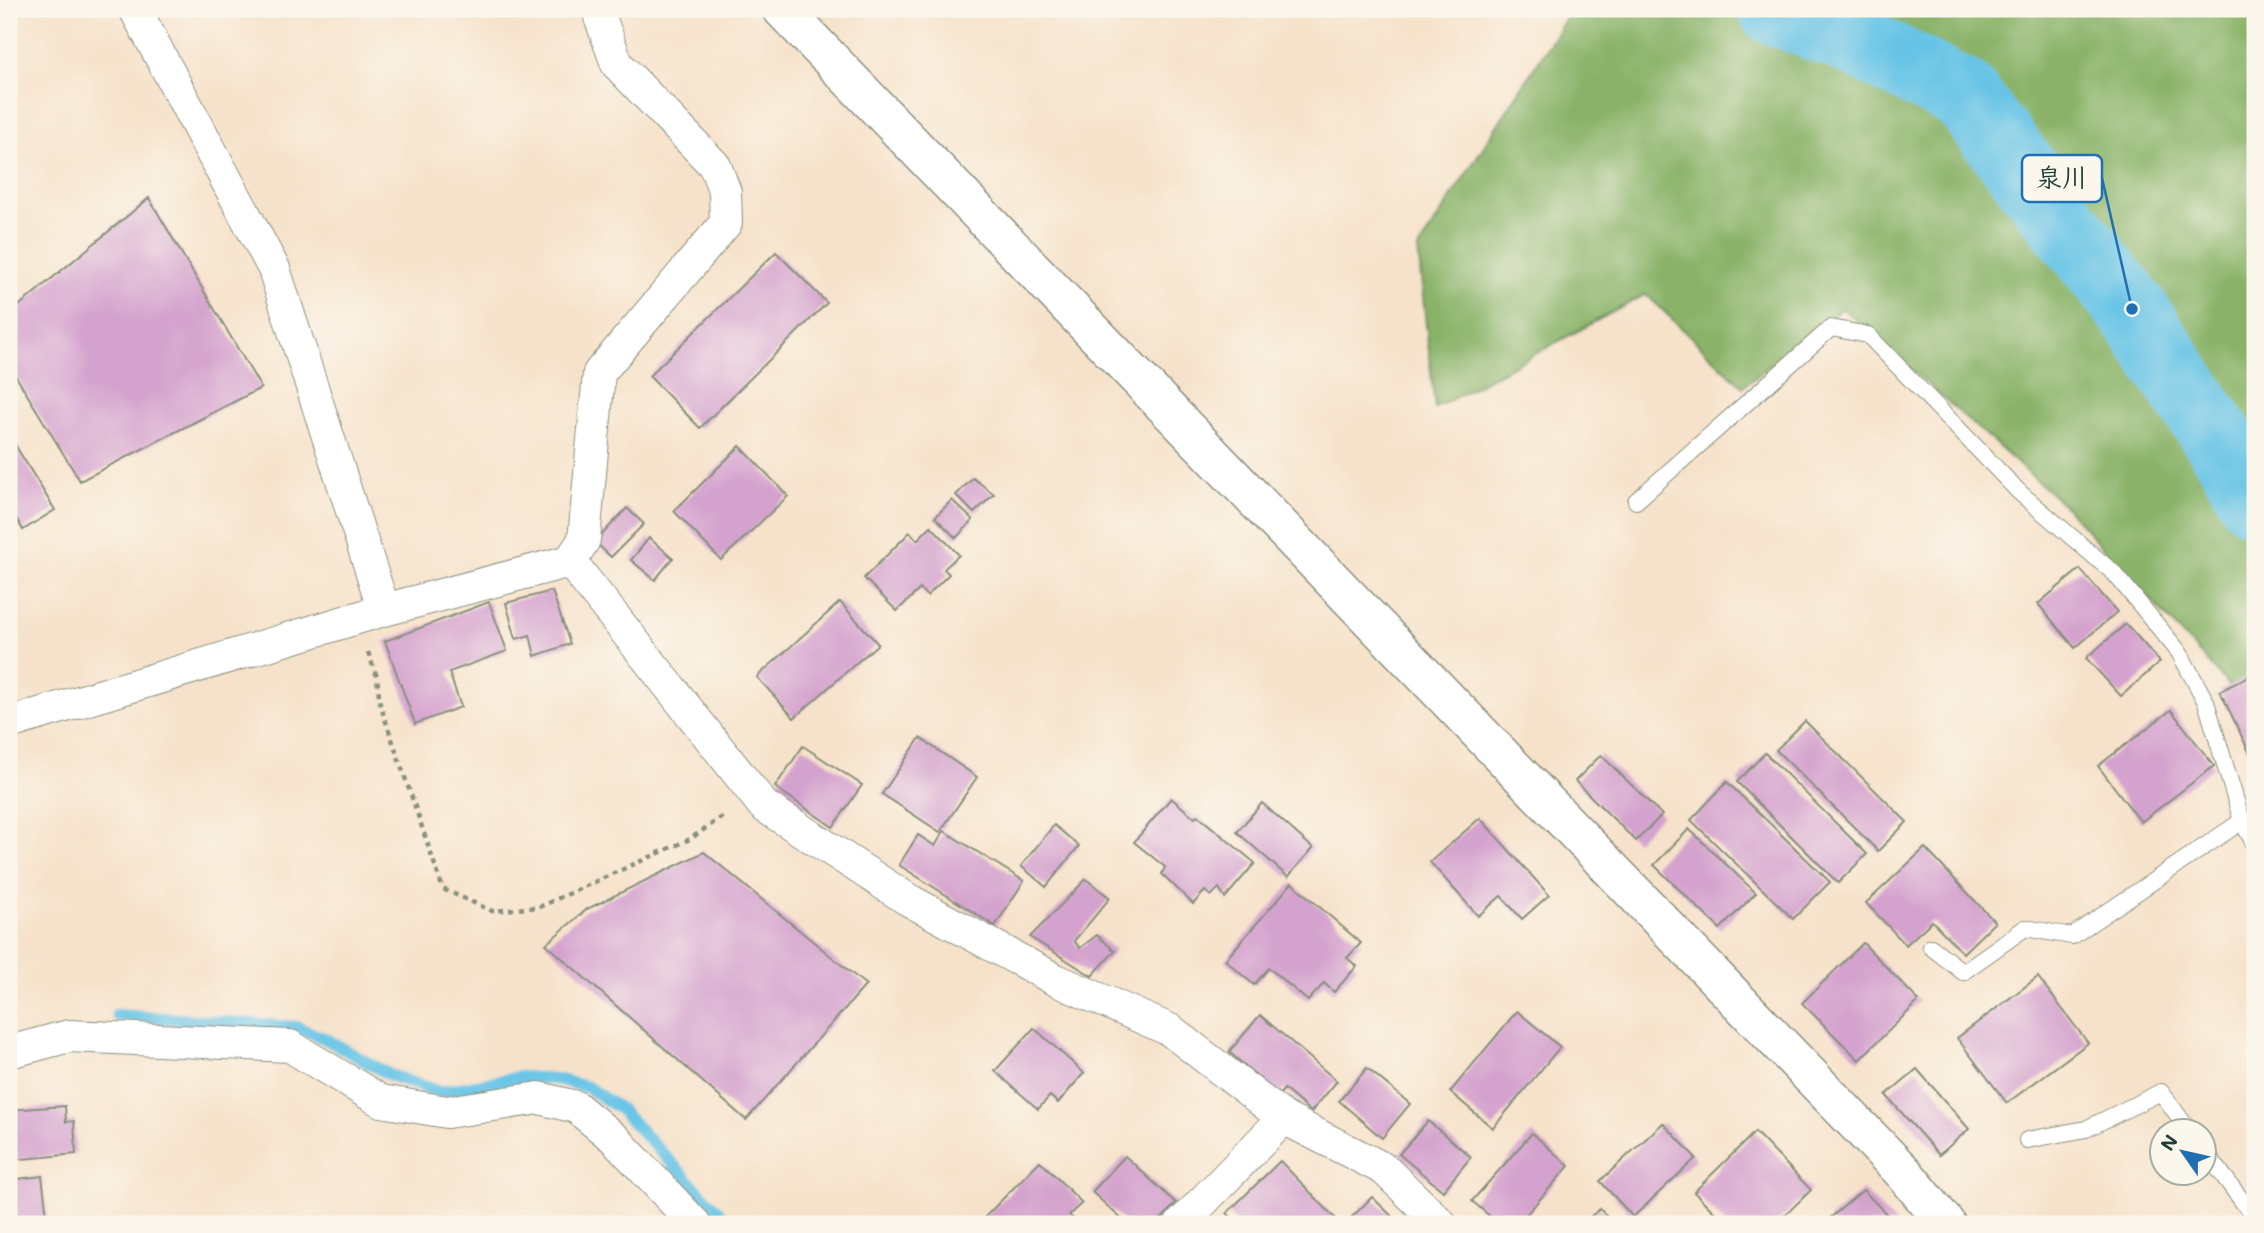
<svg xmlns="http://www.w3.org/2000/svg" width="2264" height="1233" viewBox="0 0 2264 1233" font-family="Mali,'Klee One',sans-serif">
<rect width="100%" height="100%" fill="#fbf7ec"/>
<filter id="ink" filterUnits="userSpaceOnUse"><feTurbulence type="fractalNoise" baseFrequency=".0143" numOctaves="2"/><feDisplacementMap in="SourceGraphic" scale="14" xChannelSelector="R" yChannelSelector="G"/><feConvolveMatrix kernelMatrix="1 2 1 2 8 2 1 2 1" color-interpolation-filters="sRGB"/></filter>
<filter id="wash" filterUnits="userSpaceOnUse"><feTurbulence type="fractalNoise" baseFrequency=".00686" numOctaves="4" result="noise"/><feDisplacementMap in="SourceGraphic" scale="28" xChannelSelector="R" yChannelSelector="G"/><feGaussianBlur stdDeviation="1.57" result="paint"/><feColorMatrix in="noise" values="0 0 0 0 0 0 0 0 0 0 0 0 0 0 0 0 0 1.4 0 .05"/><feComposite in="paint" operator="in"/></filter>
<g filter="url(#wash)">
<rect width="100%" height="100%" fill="#f6e2ca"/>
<polygon fill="#8ab369" stroke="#54784e" stroke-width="2" points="1572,9 2255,9 2255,714 2062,503 1842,308 1743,387 1646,294 1435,408 1418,249"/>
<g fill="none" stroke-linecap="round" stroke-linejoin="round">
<polyline stroke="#68c4e6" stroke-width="12" points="117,1015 297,1027 326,1039 390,1075 439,1092 521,1077 556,1079 587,1087 620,1109 730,1224"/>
<polyline stroke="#68c4e6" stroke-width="72" points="1774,9 1850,38 1963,95 2132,309 2231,457 2255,500"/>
</g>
<g id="blocks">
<g fill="#d4a2ce">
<polygon points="149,198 261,388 80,481 9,365 9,314"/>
<polygon points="776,252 827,303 700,428 649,376"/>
<polygon points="9,435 55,510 23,530 9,506"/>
<polygon points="740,446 788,496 721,560 674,511"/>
<polygon points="973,478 994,494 974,513 956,495"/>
<polygon points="952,500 973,520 956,538 935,517"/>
<polygon points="627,508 644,524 611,557 595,542"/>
<polygon points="931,526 959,555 944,569 949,574 927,596 920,589 897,611 864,578 910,532 917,540"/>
<polygon points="649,538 673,558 655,580 631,560"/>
<polygon points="2080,569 2117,612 2075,648 2038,604"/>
<polygon points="552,591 570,644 535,656 530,635 516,639 506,603"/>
<polygon points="489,602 507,651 449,672 461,707 415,724 385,641"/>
<polygon points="840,602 878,644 794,718 757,677"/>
<polygon points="2126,624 2160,662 2121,696 2086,658"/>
<polygon points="2255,673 2255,764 2220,691"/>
<polygon points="2171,710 2214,766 2141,822 2098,766"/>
<polygon points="1805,721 1907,822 1878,851 1776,750"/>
<polygon points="920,738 977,777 940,832 882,794"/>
<polygon points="803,746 862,785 833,827 775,787"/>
<polygon points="1765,753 1867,854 1838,883 1737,782"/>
<polygon points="1601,755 1662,815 1636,841 1575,781"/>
<polygon points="1727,782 1830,882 1793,919 1691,820"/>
<polygon points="1171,798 1195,818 1197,815 1255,863 1225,898 1219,888 1211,896 1205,891 1193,904 1162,874 1165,867 1134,842"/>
<polygon points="1262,803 1313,848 1288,877 1237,832"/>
<polygon points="1480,818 1549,895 1522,919 1501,896 1478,916 1430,862"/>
<polygon points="1054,825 1079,846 1046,887 1021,866"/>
<polygon points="1689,829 1756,893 1720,929 1654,865"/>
<polygon points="944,831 1024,881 995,926 899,865 918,835 935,846"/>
<polygon points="1925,848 1995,922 1963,953 1932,921 1906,945 1866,903"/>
<polygon points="704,852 866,985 746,1120 546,944 587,909"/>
<polygon points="1086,879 1110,898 1074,941 1080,948 1097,935 1115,951 1092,976 1030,937"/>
<polygon points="1292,883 1361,943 1347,958 1357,966 1334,992 1324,983 1308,1001 1269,968 1254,985 1225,960"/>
<polygon points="1863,943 1919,1001 1859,1060 1802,1003"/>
<polygon points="2038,977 2088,1043 2007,1103 1957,1038"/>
<polygon points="1517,1011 1560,1047 1493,1128 1450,1092"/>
<polygon points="1260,1015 1337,1081 1311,1112 1284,1089 1279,1095 1229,1052"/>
<polygon points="1034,1028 1084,1073 1058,1103 1050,1096 1038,1109 995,1071"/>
<polygon points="1367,1068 1410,1104 1382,1138 1339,1101"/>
<polygon points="1917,1069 1969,1129 1939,1155 1886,1095"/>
<polygon points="65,1106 66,1122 74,1121 76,1154 11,1160 9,1110"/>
<polygon points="1428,1121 1471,1157 1443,1191 1399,1154"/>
<polygon points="1663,1123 1696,1158 1633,1217 1600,1181"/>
<polygon points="1755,1132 1811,1190 1776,1224 1726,1224 1694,1192"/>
<polygon points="1532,1133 1569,1166 1518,1224 1499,1224 1472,1201"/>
<polygon points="1125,1156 1176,1203 1157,1224 1127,1224 1092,1192"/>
<polygon points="1040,1161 1082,1203 1069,1215 1079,1224 978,1224"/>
<polygon points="1280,1161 1337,1220 1333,1224 1237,1224 1227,1213"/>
<polygon points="42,1176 48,1224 9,1224 9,1180"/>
<polygon points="1863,1190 1896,1224 1832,1224 1829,1219"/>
<polygon points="1372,1197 1400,1224 1345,1224"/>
<polygon points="1600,1209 1613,1224 1581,1224"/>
</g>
</g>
</g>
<g filter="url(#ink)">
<use href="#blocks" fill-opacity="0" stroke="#8a907f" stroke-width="2"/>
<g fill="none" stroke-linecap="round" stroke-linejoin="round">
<defs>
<g id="service">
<polyline points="1636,501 1831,328 1868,335 2019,492 2115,574 2179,652 2206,702 2242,821 2072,936 2025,928 1963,972 1931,947"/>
<polyline points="2242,821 2255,845"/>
<polyline points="2027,1140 2086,1129 2161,1092 2190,1132"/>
<polyline points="2204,1150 2255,1218"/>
</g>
<g id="minor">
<polyline points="135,9 274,269 384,610"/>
<polyline points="570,561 764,806 907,899 1056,980 1170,1030 1284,1118 1384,1169 1441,1224"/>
<polyline points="9,723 384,610 570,561 584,540 599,373 726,223 725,192 715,166 617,64 600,17 603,9"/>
<polyline points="9,1052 69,1036 290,1046 381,1101 447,1112 539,1098 576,1107 615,1139 695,1224"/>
<polyline points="1181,1224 1284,1118"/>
</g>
<polyline id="tertiary" points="782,9 1904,1173 1946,1224"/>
</defs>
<use href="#service" stroke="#8a907f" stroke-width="18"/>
<use href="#minor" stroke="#8a907f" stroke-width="34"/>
<use href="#tertiary" stroke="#8a907f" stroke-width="41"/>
<polyline stroke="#8a907f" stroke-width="4.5" stroke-dasharray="5 5" stroke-linecap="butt" points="368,652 377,677 380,704 443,889 492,911 539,907 690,839 725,815"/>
<use href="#service" stroke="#fff" stroke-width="16"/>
<use href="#minor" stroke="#fff" stroke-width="32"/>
<use href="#tertiary" stroke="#fff" stroke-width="38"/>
</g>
</g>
<path fill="none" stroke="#1f6fb2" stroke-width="2.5" d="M2132 309L2102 178"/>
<circle fill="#1f6fb2" stroke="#fbf7ec" stroke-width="2.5" cx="2132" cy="309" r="7"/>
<rect fill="#fbf7ec" stroke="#1f6fb2" stroke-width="2.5" x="2022" y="155" width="80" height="47" rx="7"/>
<g font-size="26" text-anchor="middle" font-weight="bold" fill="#1f3d34">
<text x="2062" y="187">泉川</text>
</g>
<rect width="2264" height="1233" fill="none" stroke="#fbf7ec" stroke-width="35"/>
<g transform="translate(2183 1152) rotate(304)"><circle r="33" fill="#fbf7ec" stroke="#a3ada2" stroke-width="2"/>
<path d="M0-5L12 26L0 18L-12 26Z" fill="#1f6fb2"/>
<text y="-10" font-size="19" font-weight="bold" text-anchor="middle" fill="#1f3d34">N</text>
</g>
</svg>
